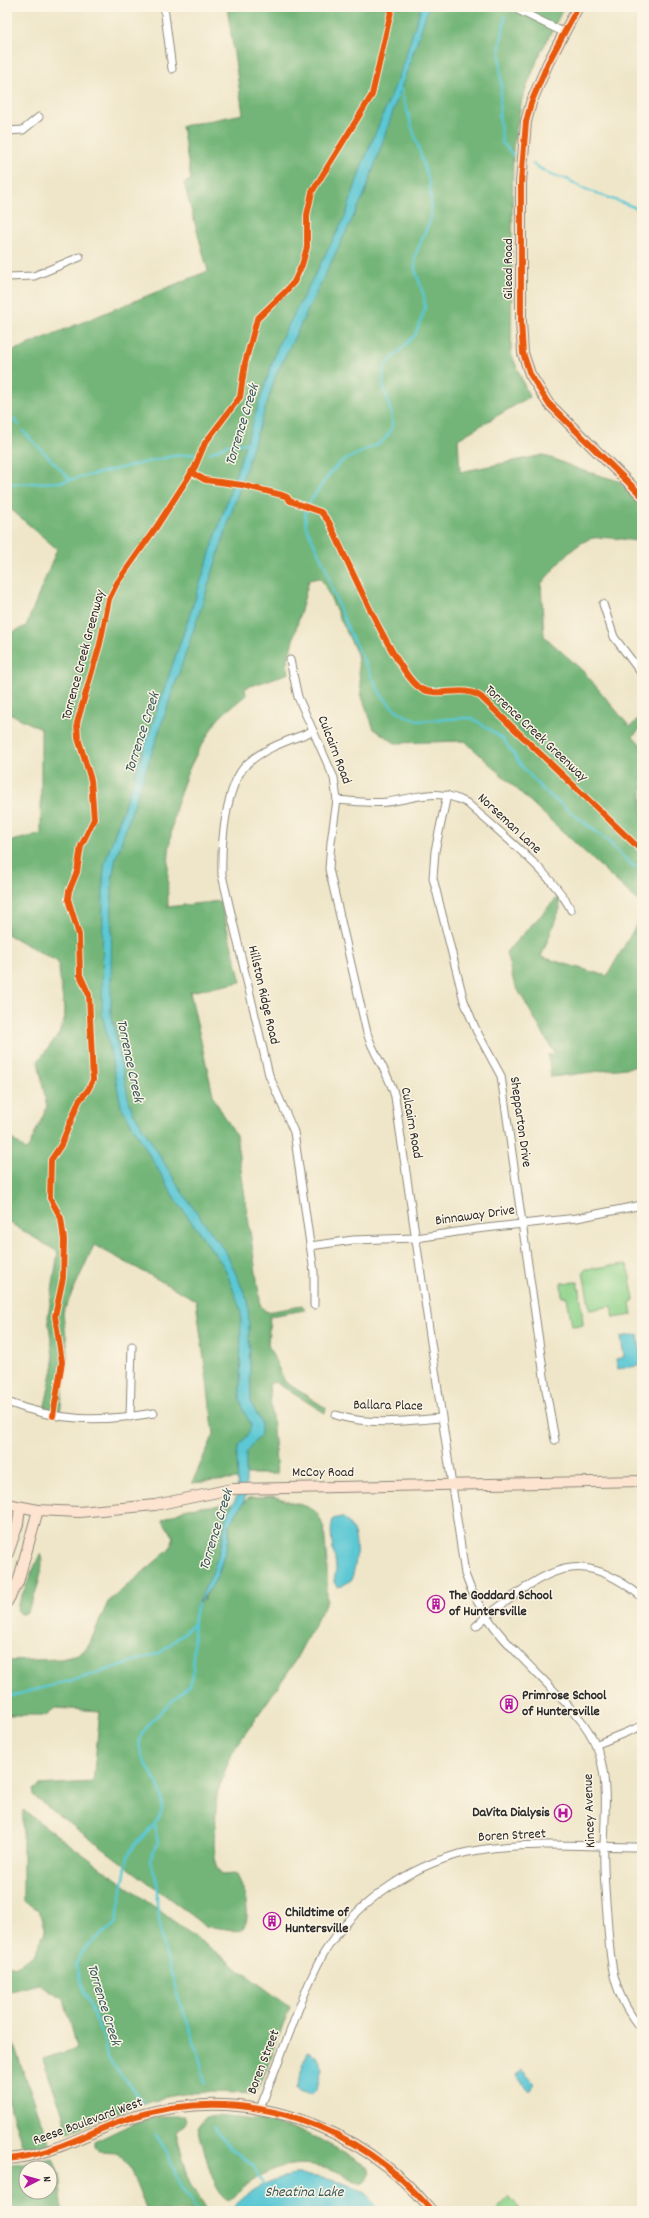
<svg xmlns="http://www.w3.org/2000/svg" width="649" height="2218" viewBox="0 0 649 2218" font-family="Dekko,sans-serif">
<rect width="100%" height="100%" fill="#fcf5e5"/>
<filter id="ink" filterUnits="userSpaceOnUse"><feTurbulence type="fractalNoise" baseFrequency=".025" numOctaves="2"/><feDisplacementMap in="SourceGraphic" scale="8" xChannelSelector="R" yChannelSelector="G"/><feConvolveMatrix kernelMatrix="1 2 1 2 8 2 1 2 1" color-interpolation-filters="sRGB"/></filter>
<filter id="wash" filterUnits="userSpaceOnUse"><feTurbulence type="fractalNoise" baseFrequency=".012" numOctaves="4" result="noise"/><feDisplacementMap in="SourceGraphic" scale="16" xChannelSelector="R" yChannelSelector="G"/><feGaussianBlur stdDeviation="0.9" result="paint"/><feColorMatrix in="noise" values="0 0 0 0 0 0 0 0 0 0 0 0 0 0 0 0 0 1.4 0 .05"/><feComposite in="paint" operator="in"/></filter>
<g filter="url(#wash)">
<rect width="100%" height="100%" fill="#efe6c9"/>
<g fill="#8fd38c" stroke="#5d7f5c">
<polygon points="626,1264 628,1266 634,1300 630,1303 632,1315 614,1318 612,1306 590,1310 583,1272 586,1269"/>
<polygon points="578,1282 578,1289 580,1289 583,1325 572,1326 567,1297 562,1297 561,1283"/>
<polygon points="509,2197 521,2210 500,2211 497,2209"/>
</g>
<g fill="#73b578" stroke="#4f7052" fill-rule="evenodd">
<path d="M227 7H564L538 58 522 99 513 147 511 353 529 397 458 439 460 472 543 455 581 470 619 481 642 506V542C630 540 600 535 589 539 569 548 555 568 541 584L544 636 583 671 630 727 642 715V727L633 736 642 746V905L465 741 395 743 374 729 362 697 357 654 322 580 318 578 309 580 287 663 289 673 245 688 246 695C238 702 228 709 220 717 215 722 211 730 207 737 172 788 166 848 168 907L220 901 241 982 190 992 214 1099 236 1135 261 1307 267 1312 302 1306 305 1310 270 1316 268 1345 285 1382 326 1408 325 1413 275 1382 269 1384 277 1474H239V1479L192 1483 214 1434 196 1300 94 1245 63 1313 68 1351 60 1413 44 1410 54 1364 48 1317 58 1252 7 1221V1135L27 1151 47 1107 38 1061 59 1034 65 1017 58 962 7 934V842L41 834V729L7 712V635L26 626 57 549 7 506V353L208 271 184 183 191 180 182 126 243 114Z"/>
<polygon points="559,896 560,909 541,957 607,976 642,915 642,1066 551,1077 548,1055 555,1054 514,983 506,952"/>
<path d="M272 1496 311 1508 318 1514 324 1528 327 1564V1601L292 1666 231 1754 217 1794 214 1845 216 1866 221 1875 237 1874C243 1888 255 1920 240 1931L206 1926 33 1796 34 1790 39 1785 93 1782 100 1711 55 1708 46 1715H7V1661L61 1659 78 1655 88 1647 108 1602 170 1549 174 1537 162 1520 187 1508 234 1504 226 1517 220 1554 203 1600 218 1575 229 1539V1525L235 1515 244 1502 249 1498Z"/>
<path d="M40 1554C47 1566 33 1601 27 1613L21 1614 17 1610 18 1604Z"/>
<path d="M23 1810 290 2007 260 2085 254 2094C234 2093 214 2091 195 2093 151 2096 109 2115 69 2132L43 2059 77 2048 64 1999 39 1984 10 1991 7 1998V1965L15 1967 34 1955 45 1932 39 1910 23 1901Z"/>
<polygon points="7,2027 52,2149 26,2157 11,2110 7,2089"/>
<polygon points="161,2116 184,2116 187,2122 176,2132 190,2184 207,2211 147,2211 129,2167 117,2152 99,2151 94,2148 94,2142 134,2123"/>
<path d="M219 2116 263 2121 292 2128 319 2139 367 2166C370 2173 370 2184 358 2182 350 2180 341 2172 333 2170 288 2155 261 2171 228 2201 209 2186 206 2150 198 2128L205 2117Z"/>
<path d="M53 2158 59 2175 63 2211H7V2165ZM26 2168H50V2192H26Z"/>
</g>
<g fill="#5cc8d4" stroke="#447a80">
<polygon points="421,7 429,7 365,193 276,375 198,617 116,858 112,879 111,1012 128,1097 132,1110 182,1192 227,1254 248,1301 251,1403 261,1422 261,1434 246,1453 246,1493 244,1502 229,1525 229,1539 218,1575 212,1586 196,1606 212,1574 222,1542 226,1517 238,1494 237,1454 239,1446 249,1433 251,1425 243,1409 240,1398 241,1311 229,1279 223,1265 175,1199 121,1106 102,1012 103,878 105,862 191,611 278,345 345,217 361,168 400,73"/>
<polygon points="638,1334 642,1365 618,1369 616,1359 624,1357 621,1337"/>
<path d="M341 1517C361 1527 358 1562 351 1580L342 1586 337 1587 334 1582C334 1578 336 1573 336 1569 335 1551 328 1537 333 1519Z"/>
<polygon points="308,2051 316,2056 322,2069 317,2088 311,2095 299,2091 296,2088"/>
<polygon points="522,2070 536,2085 530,2091 516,2076"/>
<path d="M295 2175C314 2175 353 2183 367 2195 372 2199 374 2206 377 2211H231C243 2191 273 2178 295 2175Z"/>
</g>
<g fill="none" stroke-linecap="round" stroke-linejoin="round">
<g stroke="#5cc8d4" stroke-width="2.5">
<polyline points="505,17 500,47 501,90 499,112 502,142 513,155"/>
<polyline points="400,88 429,182 431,200 431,218 415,256 415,269 424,296 425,309 415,335 387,364 383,372 383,385 392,416 392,426 388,435 382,442 341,462 330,473 311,500 305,513 306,526 327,571 333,592 351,636 380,693 391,706 405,716 420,721 462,718 471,718 480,723 503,739 521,765 543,790 609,842 630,864 642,869"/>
<polyline points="533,164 551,175 567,179 582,188 642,210"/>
<polyline points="7,412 19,425"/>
<polyline points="23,431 70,479"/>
<polyline points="210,453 227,445 247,443"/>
<polyline points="7,484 60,482 173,456 195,454"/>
<polyline points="7,1697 81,1678 160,1653 193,1625"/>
<polyline points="154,1824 158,1843 150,1860 157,1882 157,1905 163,1944 175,1987 198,2052 205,2083"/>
<path d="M142 2102 127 2081 107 2058 104 2040 81 1984 76 1966 80 1954 85 1948 116 1923 128 1856C135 1839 157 1829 162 1810 168 1782 132 1760 141 1736 146 1723 179 1695 190 1685L193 1676 194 1616 198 1604"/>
<polyline points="214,2127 230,2148 253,2165 265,2188"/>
<polyline points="156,2135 167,2152 180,2186 197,2211"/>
</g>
</g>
</g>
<g filter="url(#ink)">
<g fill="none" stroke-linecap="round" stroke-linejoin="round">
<defs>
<g id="street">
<polyline points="164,7 172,69"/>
<polyline points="512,7 563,32"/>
<polyline points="7,131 23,130 39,117"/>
<polyline points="7,277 34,276 80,257"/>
<polyline points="603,604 614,637 642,674"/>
<path d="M290 660 298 697 334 778 337 800 331 842 329 869 367 1033C374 1056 390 1075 395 1097L465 1574C481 1623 522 1657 556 1693 575 1712 593 1731 600 1757 608 1785 605 1816 604 1845 603 1868 605 1891 607 1914 610 1960 611 1994 642 2030"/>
<path d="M313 731C291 740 265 747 247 764 225 785 221 845 222 875L269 1075 294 1132 314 1272V1305"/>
<polyline points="447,795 435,851 433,878 464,1001 476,1030 501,1076 546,1390 555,1440"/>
<path d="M337 800C353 801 371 804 387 802 418 798 436 787 467 803 497 830 554 875 571 910"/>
<polyline points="310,1246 353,1240 416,1238 477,1229 577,1218 642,1205"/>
<path d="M7 1402C59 1422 100 1422 154 1413"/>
<path d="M336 1415C368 1426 407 1421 441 1418"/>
<polyline points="130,1417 132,1346"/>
<path d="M476 1626C488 1615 501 1605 514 1596 563 1558 594 1558 642 1597"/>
<polyline points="595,1745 642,1726"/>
<path d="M260 2109C272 2077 285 2045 297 2013 305 1993 313 1971 324 1953 357 1900 417 1860 479 1850 532 1841 588 1847 642 1847"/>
</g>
<g id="secondary">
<polyline points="578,7 548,63 531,103 526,122 521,182 521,321 523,353 530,374 548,403 642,496"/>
<polyline points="7,1504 38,1510 79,1512 155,1505 232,1489 642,1481"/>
<polyline points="7,1556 18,1524 20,1507"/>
<polyline points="7,1602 18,1582 38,1510"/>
<path d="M7 2159C54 2156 92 2129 136 2116 247 2084 359 2124 432 2211"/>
</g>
</defs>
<use href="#street" stroke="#8d887a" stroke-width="9"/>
<use href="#secondary" stroke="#8d887a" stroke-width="12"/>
<use href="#street" stroke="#fff" stroke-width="7"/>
<use href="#secondary" stroke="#fde4d1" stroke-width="10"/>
<defs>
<g id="cycleway">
<polyline points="578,7 548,63 531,103 526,122 521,182 521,321 523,353 530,374 548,403 642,496"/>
<path d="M191 472 205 480 242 485 282 495 287 497 290 501 321 512 329 522C344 553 396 675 421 689 440 698 464 684 481 697L642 851"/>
<polyline points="53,1416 62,1362 55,1316 63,1278 64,1240 61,1218 50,1198 51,1160 61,1145 79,1101 88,1090 93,1080 89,995 80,975 79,935 68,899 69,891 77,872 81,846 94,819 91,780 78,738 77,723 100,644 109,599 117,583 157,526 195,467 205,443 240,397 245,363 257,319 285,292 294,282 302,265 307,247 307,215 312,192 372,95 392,7"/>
<path d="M7 2159C54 2156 92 2129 136 2116 247 2084 359 2124 432 2211"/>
</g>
</defs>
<use href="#cycleway" stroke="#fcf5e5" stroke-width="8"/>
<use href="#cycleway" stroke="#e8590c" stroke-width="6"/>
</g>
</g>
<defs>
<symbol id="building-ring" viewBox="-11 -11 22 22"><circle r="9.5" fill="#fcf5e5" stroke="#b5179e" stroke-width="1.5"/><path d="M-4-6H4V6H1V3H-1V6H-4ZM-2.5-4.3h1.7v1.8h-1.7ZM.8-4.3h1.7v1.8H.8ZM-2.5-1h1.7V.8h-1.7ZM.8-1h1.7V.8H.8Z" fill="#b5179e"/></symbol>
<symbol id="hospital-ring" viewBox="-11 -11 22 22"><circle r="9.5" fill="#fcf5e5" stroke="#b5179e" stroke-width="1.5"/><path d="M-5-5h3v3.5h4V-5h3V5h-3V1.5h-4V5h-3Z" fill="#b5179e"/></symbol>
</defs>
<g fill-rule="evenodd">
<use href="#building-ring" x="426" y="1594" width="20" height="20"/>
<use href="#building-ring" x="499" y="1694" width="20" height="20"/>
<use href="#hospital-ring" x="553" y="1803" width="20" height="20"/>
<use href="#building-ring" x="262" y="1911" width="20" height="20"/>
</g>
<g text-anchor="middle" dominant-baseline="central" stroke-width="3" stroke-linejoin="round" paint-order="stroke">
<g font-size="14" fill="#2b2b2b" stroke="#fcf5e5">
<text transform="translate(509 269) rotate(-90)">Gilead Road</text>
<text transform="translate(84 655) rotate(-75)">Torrence Creek Greenway</text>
<text transform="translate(536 734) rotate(43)">Torrence Creek Greenway</text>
<text transform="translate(334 750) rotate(69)">Culcairn Road</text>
<text transform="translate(509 824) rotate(43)">Norseman Lane</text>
<text transform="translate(263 995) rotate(77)">Hillston Ridge Road</text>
<text transform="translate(520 1122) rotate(82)">Shepparton Drive</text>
<text transform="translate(411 1123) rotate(80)">Culcairn Road</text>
<text transform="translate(475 1216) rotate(-8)">Binnaway Drive</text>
<text transform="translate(388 1406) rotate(1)">Ballara Place</text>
<text x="323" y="1473">McCoy Road</text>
<text transform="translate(590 1811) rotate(-92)">Kincey Avenue</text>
<text transform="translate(512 1836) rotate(-3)">Boren Street</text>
<text transform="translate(264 2062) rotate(-69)">Boren Street</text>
<text transform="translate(88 2122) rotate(-20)">Reese Boulevard West</text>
</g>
<g font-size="14" font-weight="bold" fill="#2b2b2b" stroke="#fcf5e5" text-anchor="start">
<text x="449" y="1596">The Goddard School<tspan x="449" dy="16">of Huntersville</tspan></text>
<text x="522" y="1696">Primrose School<tspan x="522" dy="16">of Huntersville</tspan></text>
<text x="550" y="1813" text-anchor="end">DaVita Dialysis</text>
<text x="285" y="1913">Childtime of<tspan x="285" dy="16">Huntersville</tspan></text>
</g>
<g font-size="15" font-style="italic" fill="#3a5a5e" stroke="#fcf5e5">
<text transform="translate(243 425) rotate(-73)">Torrence Creek</text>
<text transform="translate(143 733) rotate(-72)">Torrence Creek</text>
<text transform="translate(129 1061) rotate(78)">Torrence Creek</text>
<text transform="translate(217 1530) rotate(-73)">Torrence Creek</text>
<text transform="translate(103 2005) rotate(73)">Torrence Creek</text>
<text x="304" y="2193">Sheatina Lake</text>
</g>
</g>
<rect width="649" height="2218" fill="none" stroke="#fcf5e5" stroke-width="24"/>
<g transform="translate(38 2180) rotate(84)"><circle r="19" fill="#fcf5e5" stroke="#a8a49b"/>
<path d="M0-3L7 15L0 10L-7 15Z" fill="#b5179e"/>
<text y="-6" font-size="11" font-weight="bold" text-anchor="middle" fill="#2b2b2b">N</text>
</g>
</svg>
